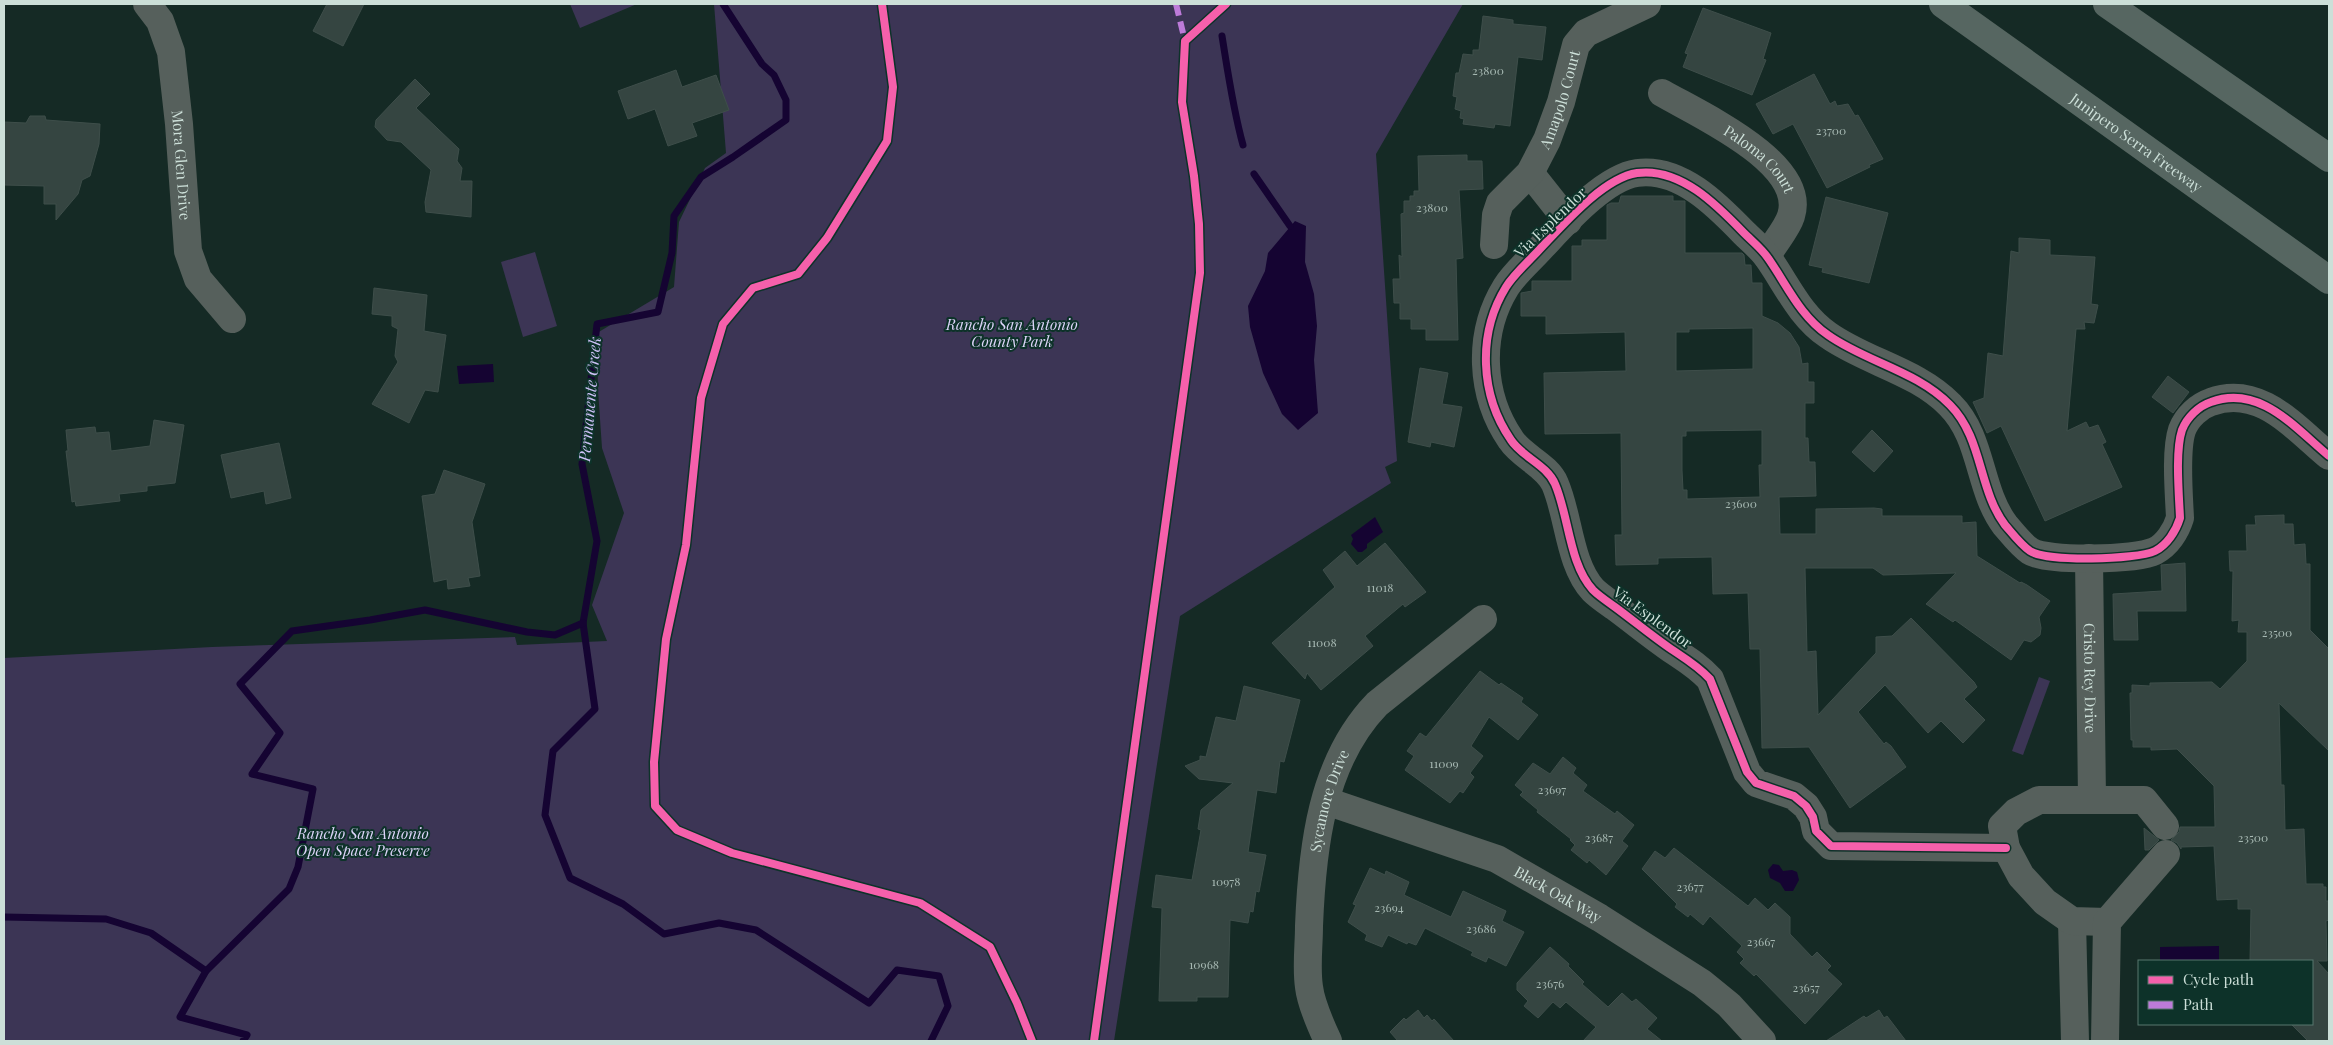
<svg xmlns="http://www.w3.org/2000/svg" width="2333" height="1045" viewBox="0 0 2333 1045" font-family="'Playfair Display',serif">
<rect width="100%" height="100%" fill="#152a25"/>
<g fill="#3c3555">
<polygon points="570,4 637,4 580,28"/>
<polygon points="714,4 1463,4 1376,154 1397,461 1385,467 1391,483 1180,616 1114,1041 4,1041 4,658 212,647 515,637 517,645 607,641 592,605 624,513 602,448 598,390 597,333 674,287 679,222 705,168 726,153"/>
<polygon points="535,252 557,326 523,337 501,262"/>
<polygon points="2039,677 2050,681 2023,755 2012,751"/>
</g>
<g fill="#150432">
<polygon points="1295,221 1306,226 1305,262 1314,294 1317,326 1314,360 1318,413 1298,430 1282,414 1263,373 1250,327 1248,306 1265,271 1268,253"/>
<polygon points="493,364 494,382 459,384 457,366"/>
<polygon points="1375,517 1383,532 1367,544 1367,548 1362,552 1358,552 1351,544 1353,539 1351,535"/>
<polygon points="1773,864 1779,865 1783,871 1792,870 1797,872 1799,880 1793,891 1785,891 1780,883 1770,878 1768,870"/>
<polygon points="2219,946 2219,961 2160,961 2160,947"/>
</g>
<g fill="none" stroke-linecap="round" stroke-linejoin="round">
<g stroke="#150432" stroke-width="7">
<polyline points="723,4 762,64 774,75 786,100 786,120 733,157 701,177 674,216 672,253 658,312 597,324 582,464 597,541 583,623 595,709 553,751 545,815 570,878 623,904 664,934 719,923 756,930 869,1003 897,970 939,976 948,1006 931,1041"/>
<path d="M1222 36C1228 73 1233 109 1243 145"/>
<polyline points="1254,174 1290,226"/>
<polyline points="4,917 106,919 151,933 206,971"/>
<polyline points="243,1041 247,1035 180,1017 206,971 289,889 298,867 313,789 252,774 280,733 240,684 292,631 370,620 425,610 527,632 555,635 583,623"/>
</g>
</g>
<g fill="#354541" stroke="#3e4e4a" fill-rule="evenodd">
<polygon points="327,4 364,4 343,46 313,31"/>
<polygon points="1703,8 1771,33 1763,59 1766,60 1752,95 1683,67 1688,54 1685,53"/>
<polygon points="1483,16 1513,20 1513,24 1546,27 1542,60 1518,57 1510,126 1495,124 1494,128 1463,124 1464,119 1460,118 1461,111 1455,109 1457,97 1453,96 1456,73 1459,73 1463,54 1473,55 1473,50 1479,50"/>
<polygon points="676,70 682,87 716,75 729,110 692,123 697,136 668,146 655,109 628,119 618,91"/>
<polygon points="1814,74 1830,104 1835,101 1837,106 1848,104 1855,116 1858,115 1883,159 1869,165 1870,167 1827,188 1793,124 1773,134 1756,104"/>
<polygon points="415,79 430,94 416,108 459,149 457,161 462,168 460,181 472,181 471,217 426,212 425,202 431,170 401,142 387,140 375,127 376,120"/>
<polygon points="30,116 45,116 46,120 100,124 99,144 90,176 82,180 78,194 56,220 56,204 44,204 44,186 4,185 4,122 26,123"/>
<polygon points="1467,155 1467,161 1482,161 1483,189 1459,190 1463,258 1456,259 1458,340 1426,340 1426,329 1411,329 1411,319 1400,319 1400,303 1394,303 1393,279 1400,279 1399,255 1402,257 1401,214 1404,213 1404,201 1410,201 1410,196 1414,196 1414,191 1419,191 1418,156"/>
<path d="M1621 196H1673V201H1685V253H1742L1744 255 1745 265H1751L1752 283H1762V316L1778 323 1790 333 1799 347 1802 364 1808 363V382H1814V403H1805V438H1808L1809 462H1815L1816 496 1779 497 1780 534H1816V509L1874 508 1882 509V516H1962V523L1976 522 1977 556 2020 583 2021 582 2027 585 2050 601 2039 617 2041 628 2040 635 2031 642 2024 640 2011 660 1955 620 1953 622 1926 604 1956 573 1883 575 1873 568H1805L1807 652 1816 651 1818 715 1876 653V637L1892 636 1911 618 1974 682 1977 687 1964 699 1985 720 1963 743 1941 721 1928 733 1885 685 1858 712 1884 744 1886 742 1891 746 1906 767 1850 808 1809 747 1762 748 1760 649H1750L1748 593 1713 594 1712 557 1658 558V564L1616 565 1615 535H1622L1621 433 1545 434 1544 373 1626 371 1625 332 1546 334V316H1521V293L1532 291V281H1572V246H1582V240H1607V205L1611 203H1619ZM1753 328V369L1676 371V332H1689V329ZM1762 430V465H1759L1760 497 1687 499V490H1683L1682 470V436H1686V431Z"/>
<polygon points="1826,197 1888,213 1869,283 1822,272 1823,268 1809,265"/>
<polygon points="2019,238 2050,240 2050,255 2095,257 2091,304 2098,305 2094,323 2084,322 2085,329 2076,329 2067,431 2086,422 2089,428 2098,425 2106,442 2102,444 2122,487 2045,521 2001,426 1987,433 1973,402 1984,398 1988,353 2003,356 2011,251 2019,253"/>
<polygon points="374,288 427,295 424,331 446,335 438,392 425,390 409,423 372,404 398,362 395,356 398,329 392,326 392,316 372,314"/>
<polygon points="1420,368 1448,373 1442,404 1462,407 1454,447 1431,442 1430,447 1408,442"/>
<polygon points="2168,376 2189,392 2173,413 2152,397"/>
<polygon points="154,420 184,425 175,483 147,486 147,491 119,494 120,501 76,506 75,501 72,502 66,451 68,451 66,430 95,427 96,433 109,432 111,451 150,446"/>
<polygon points="1872,430 1893,451 1874,472 1852,452"/>
<polygon points="279,443 291,498 266,504 264,491 231,498 221,455"/>
<polygon points="444,470 485,484 472,522 480,576 468,578 470,586 448,589 447,579 434,582 422,496 435,494"/>
<polygon points="2284,515 2284,524 2293,524 2294,545 2305,544 2306,564 2310,564 2310,630 2329,649 2329,751 2279,703 2281,785 2284,785 2285,830 2304,829 2306,884 2323,884 2323,887 2326,887 2326,901 2329,901 2329,920 2326,921 2327,961 2317,961 2329,974 2329,1041 2308,1041 2291,1024 2312,1024 2312,961 2250,961 2251,909 2238,909 2238,899 2217,900 2214,846 2181,847 2181,849 2177,843 2171,840 2179,832 2180,827 2215,827 2214,786 2177,749 2151,750 2151,747 2133,747 2133,740 2131,740 2130,693 2132,693 2132,685 2150,686 2150,683 2212,682 2220,689 2247,661 2247,632 2238,632 2239,620 2232,621 2233,571 2230,571 2229,551 2247,551 2246,525 2256,525 2255,516"/>
<polygon points="1385,543 1426,592 1405,607 1403,604 1365,636 1373,646 1321,690 1307,673 1305,679 1272,643 1335,587 1323,570 1345,551 1357,566"/>
<polygon points="2185,563 2186,611 2137,611 2138,640 2114,640 2113,594 2162,591 2161,565"/>
<polygon points="1480,671 1499,685 1501,683 1523,698 1521,702 1538,715 1518,740 1489,717 1471,746 1483,756 1470,773 1474,777 1463,793 1460,791 1450,803 1405,770 1414,756 1407,751 1420,733 1426,737"/>
<polygon points="1244,686 1300,700 1284,762 1280,761 1276,793 1257,790 1248,852 1266,855 1259,892 1256,891 1253,912 1250,911 1248,923 1230,920 1228,997 1197,997 1197,1001 1159,1001 1162,908 1152,907 1156,875 1192,880 1201,830 1198,829 1201,810 1233,783 1199,779 1185,766 1200,760 1200,756 1206,757 1216,717 1236,721"/>
<polygon points="1563,757 1576,768 1573,773 1587,785 1583,791 1615,814 1617,811 1634,825 1622,841 1628,846 1606,875 1589,860 1587,863 1571,850 1575,845 1570,840 1571,839 1537,812 1538,810 1520,795 1523,792 1515,785 1533,763 1550,774"/>
<polygon points="2144,828 2159,840 2149,850 2145,850"/>
<polygon points="1674,848 1748,906 1755,898 1768,910 1775,903 1790,917 1790,934 1812,957 1817,952 1831,966 1827,970 1842,984 1805,1024 1756,974 1754,976 1740,963 1744,959 1737,952 1742,946 1710,916 1703,925 1690,914 1688,917 1675,907 1677,904 1642,869 1655,851 1665,858"/>
<polygon points="1370,868 1385,875 1386,871 1409,882 1404,895 1451,917 1463,891 1506,911 1502,921 1524,932 1506,966 1488,957 1486,962 1471,955 1473,952 1425,928 1416,945 1408,942 1407,944 1388,935 1382,947 1365,940 1367,935 1348,922 1356,905 1353,904"/>
<polygon points="1550,947 1569,964 1568,966 1584,982 1582,984 1608,1007 1622,993 1632,1002 1636,999 1657,1018 1647,1029 1662,1041 1583,1041 1596,1027 1566,1002 1560,1008 1553,1002 1538,1018 1524,1006 1528,1001 1517,990 1517,983"/>
<polygon points="1418,1010 1424,1018 1427,1015 1432,1021 1434,1019 1454,1041 1398,1041 1390,1032 1404,1018 1406,1020"/>
<polygon points="1879,1010 1884,1018 1887,1016 1906,1041 1826,1041 1864,1016 1866,1018"/>
</g>
<g fill="none" stroke-linecap="round" stroke-linejoin="round">
<g stroke="#56605c" stroke-width="28">
<path id="s1" d="M147 4 160 21 171 52 179 124 188 251 198 279 232 319"/>
<path id="s2" d="M1662 93C1698 114 1808 163 1791 216 1787 229 1774 243 1767 256"/>
<polyline points="1530,173 1568,221"/>
<path id="s3" d="M1494 245 1496 215 1500 203 1530 173 1547 140 1561 102 1576 45 1586 33 1647 4"/>
<path id="s4" d="M2089 558 2092 799"/>
<path id="s5" d="M1326 801 1497 859 1600 918 1702 983 1729 1005 1762 1041"/>
<path d="M2006 848 1831 846 1816 831 1813 817 1806 806 1794 796 1756 783 1747 772 1710 679C1698 666 1686 659 1671 649 1652 636 1634 621 1615 607 1608 602 1599 596 1593 590 1569 564 1569 516 1555 484 1547 465 1522 457 1511 440 1480 395 1477 334 1506 287 1514 274 1528 262 1539 250 1562 226 1603 178 1637 173 1680 167 1717 205 1744 233 1752 241 1762 249 1768 258 1787 285 1800 316 1828 335 1866 362 1917 371 1950 405 1983 438 1978 489 2005 525 2012 533 2021 545 2030 551 2046 562 2136 560 2155 551 2167 545 2176 531 2180 518 2179 495 2175 451 2182 430 2187 417 2199 406 2211 402 2260 384 2295 428 2329 456"/>
<polyline points="2072,921 2075,1041"/>
<polyline points="2107,922 2072,921 2045,902 2021,876 2006,848 2002,826 2016,812 2039,800 2144,800 2165,826"/>
<path id="s6" d="M1328 1041C1321 1026 1311 1004 1309 987 1306 967 1309 946 1309 926 1312 849 1321 762 1377 704L1483 619"/>
<polyline points="2105,1041 2107,922 2166,854"/>
</g>
<g stroke="#566661" stroke-width="28">
<path id="s7" d="M1943 4 2329 280"/>
<polyline points="2107,4 2329,158"/>
</g>
<polyline stroke="#bd7bd9" stroke-width="6" stroke-dasharray="12 6" stroke-linecap="butt" points="1176,4 1185,41"/>
<defs>
<g id="cycleway">
<polyline points="882,4 893,87 887,141 827,238 798,274 753,288 723,324 701,398 686,545 666,639 654,762 655,806 677,830 732,853 920,903 990,947 1017,1003 1032,1041"/>
<path d="M2006 848 1831 846 1816 831 1813 817 1806 806 1794 796 1756 783 1747 772 1710 679C1698 666 1686 659 1671 649 1652 636 1634 621 1615 607 1608 602 1599 596 1593 590 1569 564 1569 516 1555 484 1547 465 1522 457 1511 440 1480 395 1477 334 1506 287 1514 274 1528 262 1539 250 1562 226 1603 178 1637 173 1680 167 1717 205 1744 233 1752 241 1762 249 1768 258 1787 285 1800 316 1828 335 1866 362 1917 371 1950 405 1983 438 1978 489 2005 525 2012 533 2021 545 2030 551 2046 562 2136 560 2155 551 2167 545 2176 531 2180 518 2179 495 2175 451 2182 430 2187 417 2199 406 2211 402 2260 384 2295 428 2329 456"/>
<polyline points="1094,1041 1200,273 1199,224 1194,176 1182,102 1185,41 1226,4"/>
</g>
</defs>
<use href="#cycleway" stroke="#0d3229" stroke-width="11"/>
<use href="#cycleway" stroke="#f560ab" stroke-width="8"/>
</g>
<g text-anchor="middle" dominant-baseline="central" stroke-width="4" stroke-linejoin="round" paint-order="stroke">
<g font-size="12" fill="#a6b8b2">
<text x="1488" y="70">23800</text>
<text x="1831" y="130">23700</text>
<text x="1432" y="207">23800</text>
<text x="1741" y="503">23600</text>
<text x="1380" y="587">11018</text>
<text x="2277" y="632">23500</text>
<text x="1322" y="642">11008</text>
<text x="1444" y="763">11009</text>
<text x="1552" y="789">23697</text>
<text x="1599" y="837">23687</text>
<text x="2253" y="837">23500</text>
<text x="1226" y="881">10978</text>
<text x="1690" y="886">23677</text>
<text x="1389" y="907">23694</text>
<text x="1481" y="928">23686</text>
<text x="1761" y="941">23667</text>
<text x="1204" y="964">10968</text>
<text x="1550" y="983">23676</text>
<text x="1806" y="987">23657</text>
</g>
<g font-size="15" fill="#ccdfd8" stroke="#0d3229">
<text stroke="none"><textPath href="#s3" startOffset="165">Amapolo Court</textPath></text>
<text stroke="none"><textPath href="#s7" startOffset="238">Junipero Serra Freeway</textPath></text>
<text stroke="none"><textPath href="#s2" startOffset="119">Paloma Court</textPath></text>
<text stroke="none"><textPath href="#s1" startOffset="168">Mora Glen Drive</textPath></text>
<text transform="translate(1550 222) rotate(-44)">Via Esplendor</text>
<text transform="translate(1653 617) rotate(36)">Via Esplendor</text>
<text stroke="none"><textPath href="#s4" startOffset="120">Cristo Rey Drive</textPath></text>
<text stroke="none"><textPath href="#s6" startOffset="246">Sycamore Drive</textPath></text>
<text stroke="none"><textPath href="#s5" startOffset="251">Black Oak Way</textPath></text>
</g>
<g font-size="15" font-style="italic" fill="#ddd4f9" stroke="#0d3229">
<text x="1012" y="324">Rancho San Antonio<tspan x="1012" dy="17">County Park</tspan></text>
<text x="363" y="833">Rancho San Antonio<tspan x="363" dy="17">Open Space Preserve</tspan></text>
</g>
<g font-size="16" font-style="italic" fill="#cfc2f8" stroke="#0d3229">
<text transform="translate(589 399) rotate(-85)">Permanente Creek</text>
</g>
</g>
<rect width="2333" height="1045" fill="none" stroke="#ccdfd8" stroke-width="10"/>
<rect x="2138" y="960" width="175" height="65" fill="#0d3229" stroke="#59776f"/>
<rect x="2148" y="976" width="25" height="8" fill="#f560ab" stroke="#59776f"/>
<text x="2183" y="985" font-size="15" fill="#ccdfd8">Cycle path</text>
<rect x="2148" y="1001" width="25" height="8" fill="#bd7bd9" stroke="#59776f"/>
<text x="2183" y="1010" font-size="15" fill="#ccdfd8">Path</text>
</svg>
